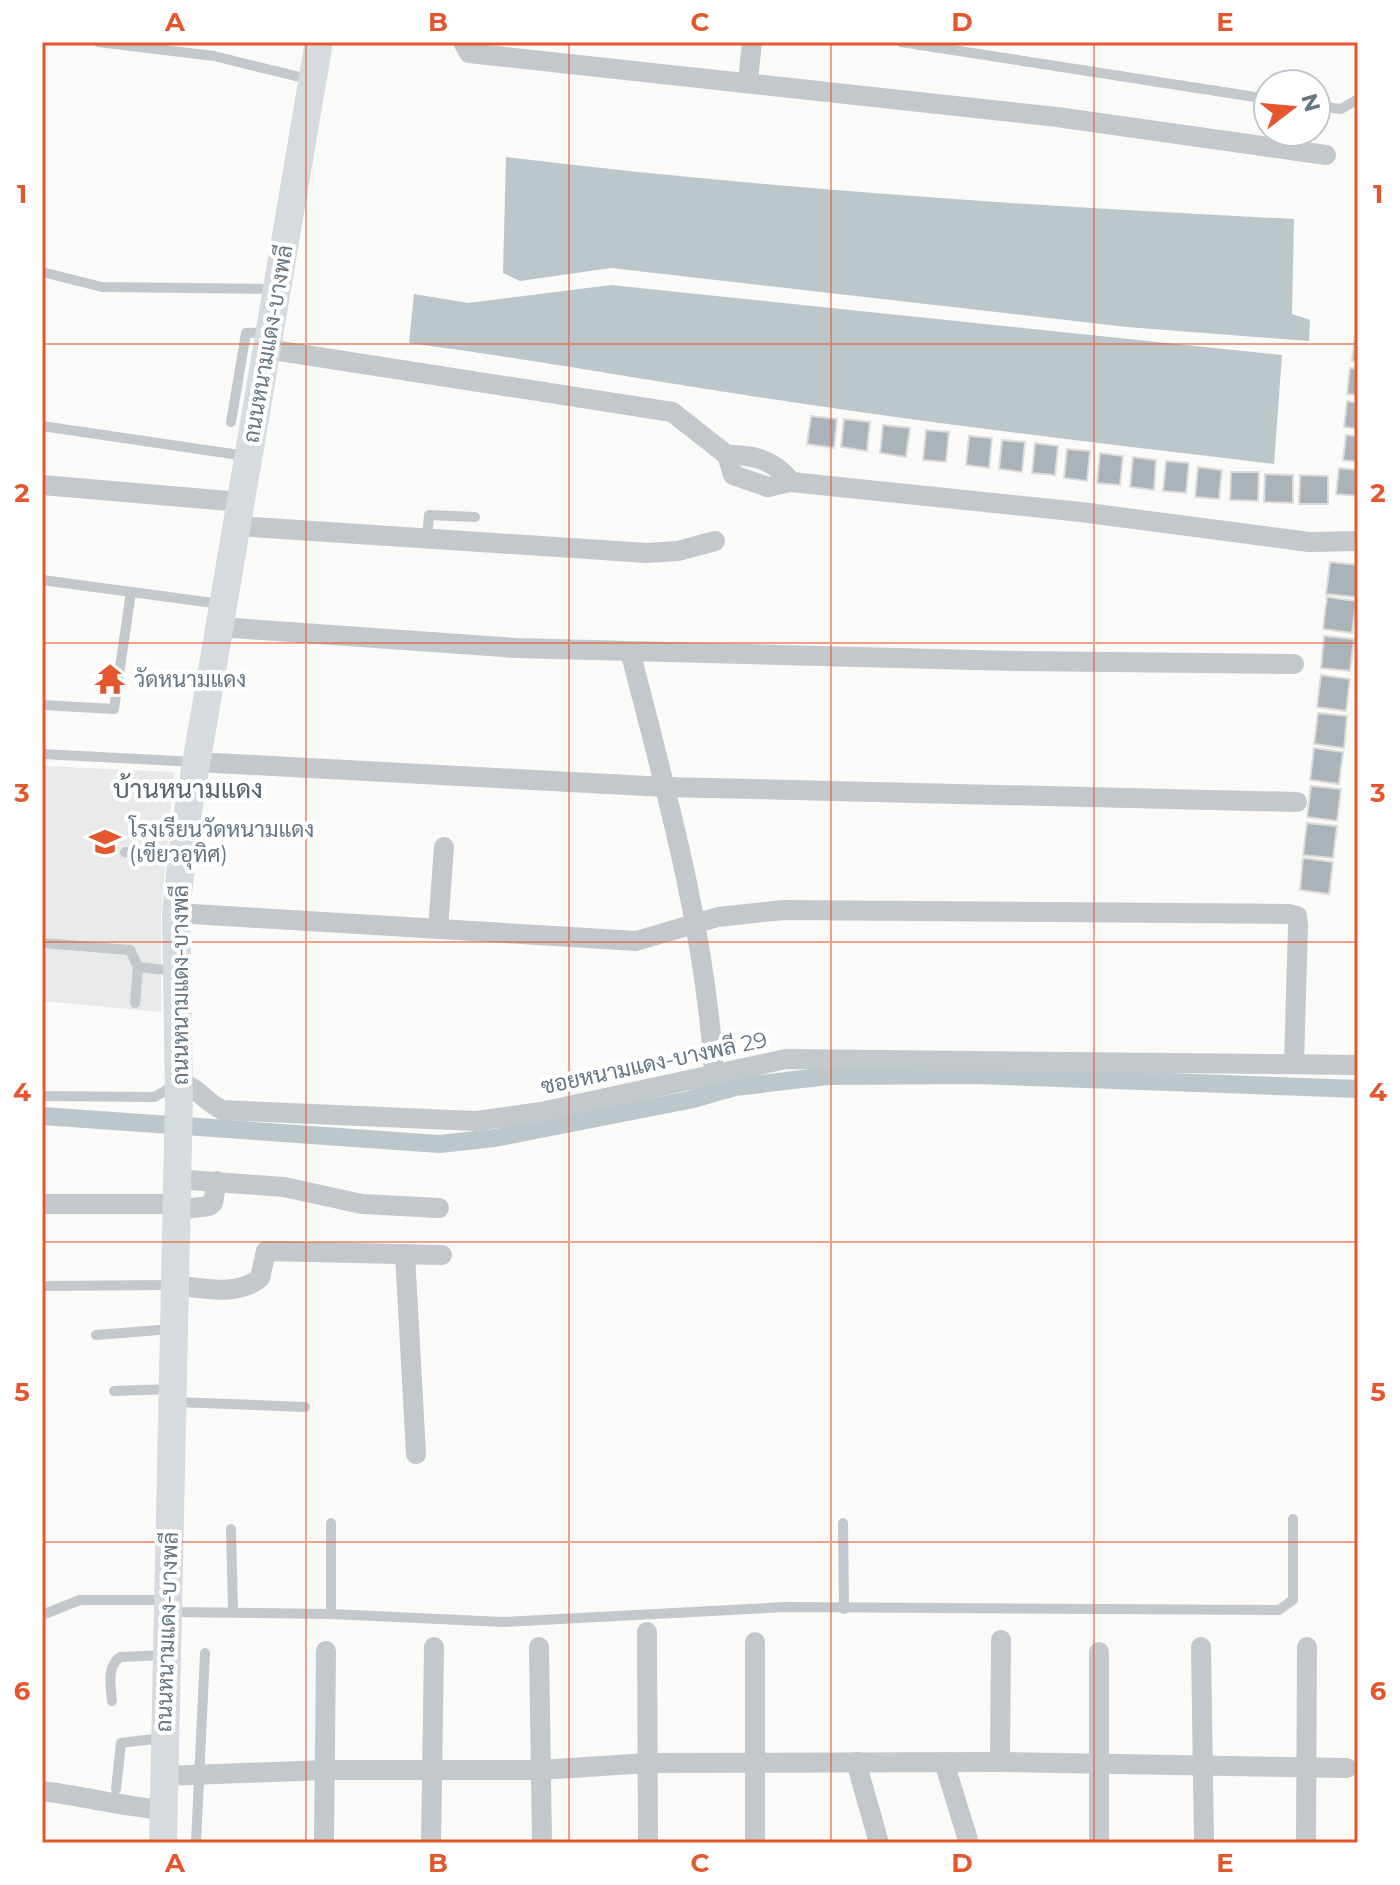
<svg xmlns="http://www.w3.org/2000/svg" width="1400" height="1885" viewBox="0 0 1400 1885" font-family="Montserrat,Sarabun,sans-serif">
<rect width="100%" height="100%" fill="#fafaf8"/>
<polygon fill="#e8e9e9" points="42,766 174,772 161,912 161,1012 42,1001"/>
<g fill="#bbc7cb">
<path d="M506 157C768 189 1031 206 1294 219L1292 314 1310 320 1309 341 1127 327 611 268 520 281 503 273Z"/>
<path d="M611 285 1282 355 1274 464C1115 445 957 427 798 403 668 384 539 360 409 343L414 294 468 303Z"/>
</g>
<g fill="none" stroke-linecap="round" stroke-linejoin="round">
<polyline stroke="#bbc7cb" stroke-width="18" points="42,1116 439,1144 495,1138 689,1100 735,1087 828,1076 974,1075 1358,1089"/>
</g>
<g fill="#aab3b9" stroke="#dcdcda" stroke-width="2">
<polygon points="1355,335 1358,336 1358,362 1352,361"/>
<polygon points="1350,368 1358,369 1358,395 1347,394"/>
<polygon points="1347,401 1358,403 1358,429 1344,427"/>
<polygon points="811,416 837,419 834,448 807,444"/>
<polygon points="844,419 870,422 867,451 841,447"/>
<polygon points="883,425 910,428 906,457 880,453"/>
<polygon points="926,430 949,432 946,462 923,460"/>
<polygon points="1346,435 1358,436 1358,462 1343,460"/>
<polygon points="969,436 992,438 989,468 966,465"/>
<polygon points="1002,440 1025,442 1022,472 999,469"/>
<polygon points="1035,443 1058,446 1055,475 1032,473"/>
<polygon points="1067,449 1090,451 1087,481 1064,478"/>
<polygon points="1100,453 1123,456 1120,485 1097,483"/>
<polygon points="1133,457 1156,460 1154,490 1130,487"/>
<polygon points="1166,461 1189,463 1186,493 1163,491"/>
<polygon points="1198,467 1222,470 1219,499 1195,497"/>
<polygon points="1339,468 1358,470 1358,496 1336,494"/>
<polygon points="1231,472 1259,472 1258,501 1230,500"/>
<polygon points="1265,474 1293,475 1293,503 1264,502"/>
<polygon points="1300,475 1328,476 1328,504 1299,504"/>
<polygon points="1330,562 1358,565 1356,597 1326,594"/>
<polygon points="1327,597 1356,601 1352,633 1323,629"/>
<polygon points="1324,636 1354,639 1350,671 1321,668"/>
<polygon points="1321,675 1350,679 1346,711 1317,707"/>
<polygon points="1318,713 1347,716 1344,748 1314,744"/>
<polygon points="1314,748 1343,752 1339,784 1310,780"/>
<polygon points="1311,786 1341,789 1337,821 1307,817"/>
<polygon points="1307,823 1337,826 1333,858 1303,855"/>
<polygon points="1303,858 1333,862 1329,894 1300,890"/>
</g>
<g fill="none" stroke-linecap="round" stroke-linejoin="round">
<g stroke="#c3c8cc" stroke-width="10">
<polyline points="98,42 214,56 312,80"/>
<polyline points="901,42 1268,99"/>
<polyline points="1316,106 1341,109 1358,99"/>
<polyline points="42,272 102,287 275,289"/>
<polyline points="231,422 246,333 268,332"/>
<polyline points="42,426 246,456"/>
<polyline points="427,539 429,515 475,517"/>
<polyline points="42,580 221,604"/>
<polyline points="42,705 114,709 131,592"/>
<polyline points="42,754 196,762"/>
<polyline points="125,852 179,857"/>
<polyline points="42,943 130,950 138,967 176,971"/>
<polyline points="135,1003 138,967"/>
<polyline points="42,1096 155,1097 176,1084"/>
<polyline points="42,1286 172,1285"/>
<polyline points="96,1335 172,1329"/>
<polyline points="114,1391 172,1389"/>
<polyline points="175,1402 305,1407"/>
<polyline points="331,1523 331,1614"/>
<polyline points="843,1523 844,1609"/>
<polyline points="231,1529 233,1611"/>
<polyline points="170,1612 331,1614 503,1622 786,1607 1279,1610 1293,1600 1293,1519"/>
<polyline points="42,1615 80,1600 165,1600"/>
<path d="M112 1701C111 1685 106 1668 120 1657L166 1655"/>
<polyline points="116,1789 121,1743 162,1738"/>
<polyline points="196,1843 205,1653"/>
</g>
<g stroke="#c3c8cc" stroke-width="20">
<polyline points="463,42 469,53 1057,117 1326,155"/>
<polyline points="748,81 752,42"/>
<polyline points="267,349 672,412 727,455 733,475 768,487 791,482 1081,512 1309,542 1358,541"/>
<path d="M727 455C753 454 776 461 791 482"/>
<polyline points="42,485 241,502"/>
<polyline points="237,526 647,553 678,551 715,541"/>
<polyline points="219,627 516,648 1013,661 1294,664"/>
<path d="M630 651C666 791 705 928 714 1072"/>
<polyline points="196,762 665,787 1297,802"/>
<polyline points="176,913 636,941 718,917 783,910 1290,914 1297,916 1298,925 1294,1063"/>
<polyline points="438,929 444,847"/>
<path d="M178 1082C198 1087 204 1101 222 1110L476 1121 541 1112 786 1059 1358 1065"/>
<polyline points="175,1179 284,1187 362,1204 439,1208"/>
<polyline points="42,1204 177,1204"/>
<polyline points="176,1210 209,1206 213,1203 217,1181"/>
<polyline points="405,1254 416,1454"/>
<path d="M174 1285C201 1288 237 1297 260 1278L266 1251 442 1255"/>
<polyline points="647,1632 648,1843"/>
<polyline points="539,1647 542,1843"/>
<polyline points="1201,1647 1204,1842"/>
<polyline points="856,1762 879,1843"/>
<polyline points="944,1762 969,1843"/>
<polyline points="1000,1762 1001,1640"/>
<polyline points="164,1776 326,1770 540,1770 648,1763 1000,1762 1347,1768"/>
<path d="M42 1791C83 1796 121 1806 163 1810"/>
<polyline points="324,1843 326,1651"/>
<polyline points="431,1843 434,1647"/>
<polyline points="755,1843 755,1642"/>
<polyline points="1099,1843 1099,1652"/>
<polyline points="1306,1843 1307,1647"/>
</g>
<polyline stroke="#d6dbdf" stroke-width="28" points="163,1843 179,1096 176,913 185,829 319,42"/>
</g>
<path fill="none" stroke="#e4572e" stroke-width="2" stroke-opacity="0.55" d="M306 42V1843M569 42V1843M831 42V1843M1094 42V1843M42 344H1358M42 643H1358M42 942H1358M42 1242H1358M42 1542H1358"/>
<defs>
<symbol id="temple-bare" viewBox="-9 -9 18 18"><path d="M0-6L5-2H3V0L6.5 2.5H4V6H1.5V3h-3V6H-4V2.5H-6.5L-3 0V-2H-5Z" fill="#e4572e" stroke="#fff" stroke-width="2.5" paint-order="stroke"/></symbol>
<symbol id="school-bare" viewBox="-9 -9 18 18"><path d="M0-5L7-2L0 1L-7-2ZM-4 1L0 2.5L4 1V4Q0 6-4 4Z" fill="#e4572e" stroke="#fff" stroke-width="2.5" paint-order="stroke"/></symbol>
</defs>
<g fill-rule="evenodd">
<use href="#temple-bare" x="88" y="657" width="44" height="44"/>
<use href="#school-bare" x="83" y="820" width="44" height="44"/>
</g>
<g text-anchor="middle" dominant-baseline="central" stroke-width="8" stroke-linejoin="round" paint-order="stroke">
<g font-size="22" fill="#657683" stroke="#fff">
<text transform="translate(268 344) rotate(-80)">ถนนหนามแดง-บางพลี</text>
<text transform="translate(180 985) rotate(-90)">ถนนหนามแดง-บางพลี</text>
<text transform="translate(654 1063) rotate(-12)">ซอยหนามแดง-บางพลี 29</text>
<text transform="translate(167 1632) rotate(-88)">ถนนหนามแดง-บางพลี</text>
</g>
<g font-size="22" fill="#657683" stroke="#fff" text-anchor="start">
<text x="134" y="679">วัดหนามแดง</text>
<text x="129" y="829">โรงเรียนวัดหนามแดง<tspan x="129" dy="25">(เขียวอุทิศ)</tspan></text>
</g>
<g font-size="26" fill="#57646e" stroke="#fff">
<text x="188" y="789">บ้านหนามแดง</text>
</g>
</g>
<rect width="1400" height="1885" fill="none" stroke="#ffffff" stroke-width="88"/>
<g transform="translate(1292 108) rotate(74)"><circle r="38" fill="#ffffff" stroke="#c1c8cd" stroke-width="2"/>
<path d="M0-6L14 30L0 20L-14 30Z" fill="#e4572e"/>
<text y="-12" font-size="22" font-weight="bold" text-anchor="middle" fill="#657683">N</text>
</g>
<rect x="44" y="44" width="1312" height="1797" fill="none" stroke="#e4572e" stroke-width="3"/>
<g font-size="26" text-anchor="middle" font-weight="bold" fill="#e4572e">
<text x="175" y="31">A</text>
<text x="438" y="31">B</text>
<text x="700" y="31">C</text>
<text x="962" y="31">D</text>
<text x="1225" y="31">E</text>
<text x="22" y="203">1</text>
<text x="1378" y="203">1</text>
<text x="22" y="502">2</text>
<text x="1378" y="502">2</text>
<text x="22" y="802">3</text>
<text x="1378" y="802">3</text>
<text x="22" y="1101">4</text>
<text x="1378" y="1101">4</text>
<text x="22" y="1401">5</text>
<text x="1378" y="1401">5</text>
<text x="22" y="1700">6</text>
<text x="1378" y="1700">6</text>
<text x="175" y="1872">A</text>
<text x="438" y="1872">B</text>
<text x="700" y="1872">C</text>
<text x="962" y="1872">D</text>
<text x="1225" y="1872">E</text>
</g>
</svg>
